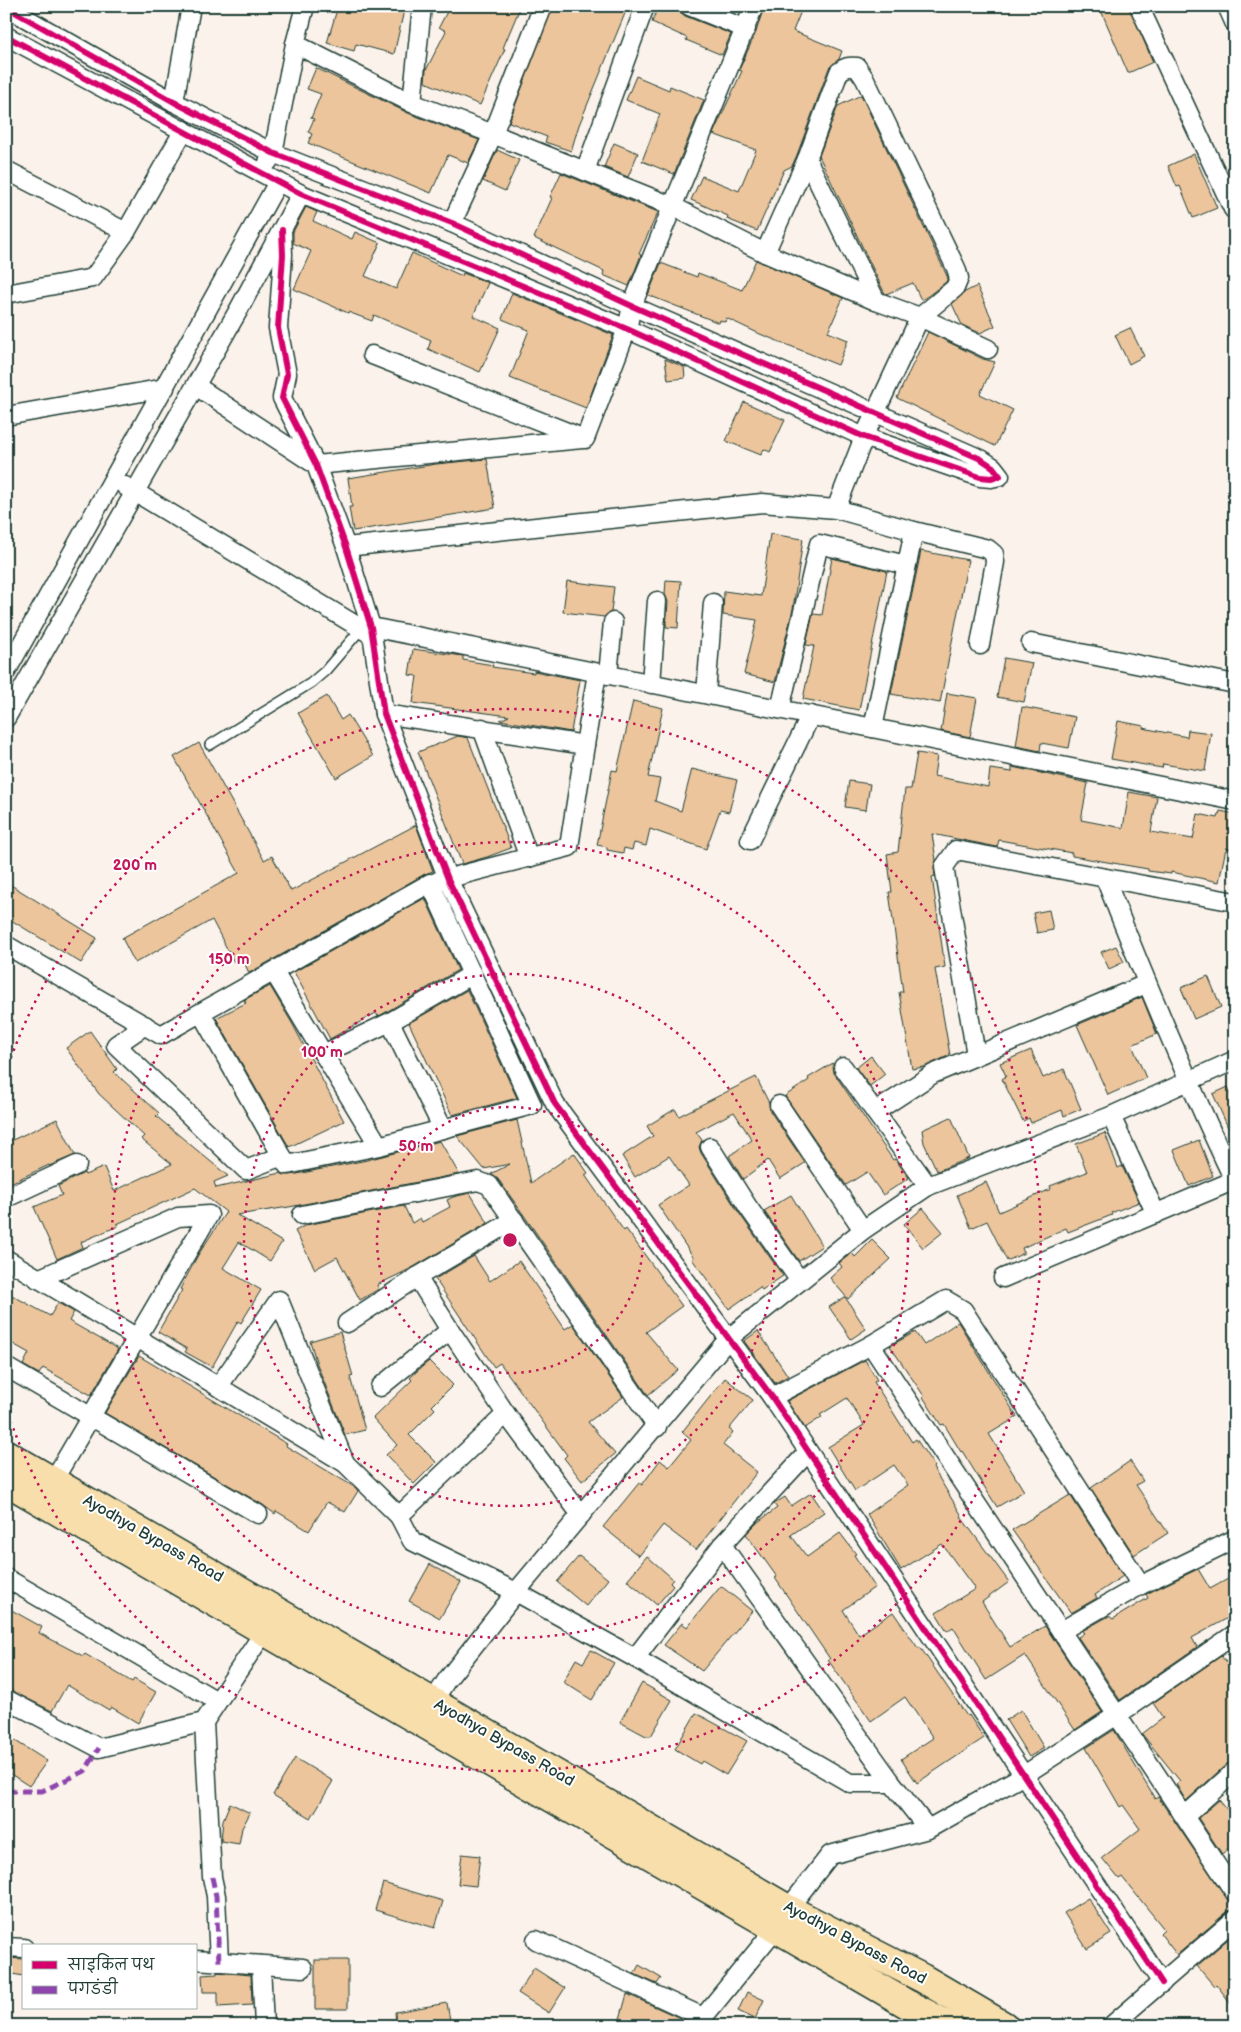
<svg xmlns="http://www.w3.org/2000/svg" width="1241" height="2032" viewBox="0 0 1241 2032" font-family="'Balsamiq Sans','Playpen Sans Deva',sans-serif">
<rect width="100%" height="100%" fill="#fbf3eb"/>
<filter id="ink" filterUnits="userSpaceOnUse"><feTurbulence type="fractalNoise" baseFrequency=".02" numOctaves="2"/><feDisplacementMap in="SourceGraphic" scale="10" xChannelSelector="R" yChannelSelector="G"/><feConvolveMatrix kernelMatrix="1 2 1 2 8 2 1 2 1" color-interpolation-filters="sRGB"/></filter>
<g filter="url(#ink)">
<g fill="#ecc59c" stroke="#1f3d34">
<polygon points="338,6 405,6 394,54 356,44 354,51 327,43"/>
<polygon points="450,6 510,6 519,10 503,48 505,49 480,105 425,82 426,70 446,31 439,27"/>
<polygon points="553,6 613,6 626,11 579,125 571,151 545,142 547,137 509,122"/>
<polygon points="658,6 679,6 680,12 685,16 731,34 722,55 686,40 687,38 652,22"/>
<polygon points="764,6 803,6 793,31 842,51 839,59 829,68 797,155 792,166 784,170 757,231 727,219 728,216 691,200 702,176 739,191 756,150 713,134 742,71 739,70 756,32"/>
<polygon points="1099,6 1129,6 1153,62 1128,73"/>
<polygon points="316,68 408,113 479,140 468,163 448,155 431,193 308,143 312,134 308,132 314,119 311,118 321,94 307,89"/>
<polygon points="636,76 669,90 670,86 704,100 674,174 642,161 660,114 626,100"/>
<polygon points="861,95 948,278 946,282 928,296 921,300 913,283 886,294 884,292 819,156 838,106"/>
<polygon points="614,143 638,153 628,177 604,167"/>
<polygon points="497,150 519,160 505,191 483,181"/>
<polygon points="1194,154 1217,208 1193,218 1180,186 1177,187 1168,166"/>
<polygon points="561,173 658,212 639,254 641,255 629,286 603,275 604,271 534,238 552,198 550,197"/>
<polygon points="306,207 317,212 313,221 352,239 355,232 380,243 365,276 396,289 412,253 462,276 463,273 488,283 473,316 500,328 480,372 428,349 431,340 374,315 372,321 348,312 348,313 294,289 311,251 293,243 293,232"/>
<polygon points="756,260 843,298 828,332 848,340 838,365 760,334 726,318 725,322 720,320 719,323 648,295 661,263 697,277 698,273 742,290"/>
<polygon points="977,286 995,326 980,333 962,325 952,304 965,292"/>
<polygon points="512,293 613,335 586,408 510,378 529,330 502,319"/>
<polygon points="1130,328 1144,356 1129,364 1115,335"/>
<polygon points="928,332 983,359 995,362 980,394 1013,410 995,446 897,398"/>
<polygon points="665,359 684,367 685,378 668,380"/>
<polygon points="744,402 785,420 770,452 764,449 761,455 726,441"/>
<polygon points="487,459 495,508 353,531 349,507 352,507 348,478 436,464"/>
<polygon points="770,534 803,539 793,609 775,682 744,674 757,620 723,615 724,591 761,596"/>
<polygon points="921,551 968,560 940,703 891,694"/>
<polygon points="832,558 887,571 859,710 803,699 814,646 806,645 813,614 822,615"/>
<polygon points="666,580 681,581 678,628 666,627 668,602 665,594"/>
<polygon points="567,581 614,587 611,612 604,617 563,612"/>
<polygon points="413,649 463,656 463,660 493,665 492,667 534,673 534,671 580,680 571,732 500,720 509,716 413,703 417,676 409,675"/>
<polygon points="1004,658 1032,663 1024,702 997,697"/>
<polygon points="947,693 977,698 970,737 941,731"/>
<polygon points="327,696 341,720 348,715 373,756 336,778 298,713"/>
<polygon points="633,701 663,708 648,777 660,779 655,801 681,811 692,769 737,780 729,812 720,810 706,849 650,829 646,846 634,843 632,850 624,848 623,853 607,850 607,847 597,845 612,770 617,771"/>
<polygon points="1022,707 1075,717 1069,748 1041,743 1040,751 1016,746"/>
<polygon points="1118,721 1144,726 1143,728 1187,737 1188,730 1211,733 1205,771 1163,764 1162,768 1111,759"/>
<polygon points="458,736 468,738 511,848 487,857 462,864 418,752"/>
<polygon points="199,743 264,860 272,856 291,891 416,825 433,871 425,874 249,973 242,958 234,962 212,920 135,963 122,938 239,873 174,757"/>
<polygon points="917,753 937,756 934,776 988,787 990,769 1012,772 1012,767 1088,783 1081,820 1123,828 1129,792 1157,797 1151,832 1193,839 1198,814 1218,818 1220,811 1235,814 1235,850 1226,848 1219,882 1171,872 1171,874 1148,871 1148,869 1072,856 1072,853 999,840 997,847 932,834 936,860 934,868 935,876 932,877 945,967 935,969 950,1055 924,1067 912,1069 899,992 903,992 889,892 892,892 887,854 898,852 905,789 911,789"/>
<polygon points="849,781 870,784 866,810 845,807"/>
<polygon points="6,882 97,938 81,963 6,917"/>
<polygon points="425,898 458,970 381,1015 378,1016 376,1013 330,1039 294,972"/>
<polygon points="1049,910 1053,930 1037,933 1033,913"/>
<polygon points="1116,946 1124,962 1109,969 1101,952"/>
<polygon points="1208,976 1221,1007 1194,1019 1181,988"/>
<polygon points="270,986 292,1023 344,1121 289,1147 216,1018 246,1003 244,1000"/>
<polygon points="467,990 517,1098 452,1115 409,1023"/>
<polygon points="1142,997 1157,1034 1132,1045 1146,1078 1108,1095 1077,1025"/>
<polygon points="90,1031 117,1069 114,1072 159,1113 156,1116 228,1176 214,1182 216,1188 281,1173 289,1175 297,1174 367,1160 440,1141 459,1174 289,1207 237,1215 282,1242 270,1261 239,1242 223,1268 261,1290 241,1323 238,1321 212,1367 185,1352 187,1349 158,1332 182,1290 180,1289 198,1255 226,1212 195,1188 117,1224 118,1226 81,1242 83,1247 57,1259 34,1207 62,1195 58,1186 84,1173 85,1175 104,1167 114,1191 172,1164 141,1139 144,1136 99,1094 66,1048"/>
<polygon points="1031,1050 1043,1078 1064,1069 1081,1109 1064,1116 1062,1110 1031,1123 1029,1118 1023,1121 1002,1079 1006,1076 1000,1063"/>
<polygon points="871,1056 885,1074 870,1086 856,1068"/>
<polygon points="833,1063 834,1073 893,1160 895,1159 909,1178 883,1195 867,1172 846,1185 785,1096 809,1080 808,1078"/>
<polygon points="756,1077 769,1103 770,1111 805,1163 780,1179 768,1160 743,1179 729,1156 752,1140 734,1112 696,1132 702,1140 699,1147 701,1153 739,1213 783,1276 762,1290 760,1287 729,1309 692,1259 694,1258 658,1205 689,1185 669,1156 635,1177 622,1156 653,1136 647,1126 675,1109 679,1116"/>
<polygon points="1228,1087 1235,1103 1235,1143 1213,1094"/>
<polygon points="951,1117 969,1158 937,1171 924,1143 922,1130"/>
<polygon points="57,1119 75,1155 49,1166 49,1165 6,1185 6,1143"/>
<polygon points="517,1120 531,1183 574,1153 588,1173 585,1175 624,1231 626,1229 682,1306 646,1332 678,1370 648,1395 523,1214 498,1179 491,1174 510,1164 484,1169 457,1136"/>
<polygon points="1105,1133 1118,1168 1122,1166 1139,1202 1111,1213 1112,1215 1068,1232 1066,1228 1022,1248 1024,1253 1007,1261 987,1221 971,1228 957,1195 986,1182 999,1212 1051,1189 1050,1186 1087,1172 1076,1144"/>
<polygon points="1199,1140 1213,1176 1189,1186 1174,1150"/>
<polygon points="470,1193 488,1223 412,1268 377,1285 379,1289 360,1300 337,1257 315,1269 295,1231 306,1225 404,1206 412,1223 420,1218 422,1222 450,1207 447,1200 453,1197"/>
<polygon points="791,1195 822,1246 799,1261 764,1211"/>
<polygon points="923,1208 943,1232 923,1248 904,1224"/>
<polygon points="872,1240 891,1259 848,1299 830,1278 842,1267 839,1263 852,1253 855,1257"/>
<polygon points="474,1256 490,1281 519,1261 565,1329 573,1324 623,1397 588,1422 615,1454 582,1481 564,1458 567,1455 500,1363 494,1367 435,1279"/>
<polygon points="6,1292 50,1316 58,1303 74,1312 69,1321 118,1349 91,1395 43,1368 39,1374 23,1365 29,1353 6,1340"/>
<polygon points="845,1297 866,1329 851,1339 829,1307"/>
<polygon points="958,1322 1017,1417 989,1434 1024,1491 997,1507 962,1451 961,1452 944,1424 941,1425 923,1397 924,1396 890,1346 915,1332 924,1345"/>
<polygon points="758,1331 788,1376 775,1383 744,1341"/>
<polygon points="340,1332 353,1376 350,1377 365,1430 345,1435 317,1364 310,1341"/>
<polygon points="139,1356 287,1444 286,1446 356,1488 358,1491 345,1512 327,1502 309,1531 276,1511 275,1514 263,1505 105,1413"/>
<polygon points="865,1360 877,1380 874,1382 912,1442 916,1439 935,1467 933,1468 962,1516 961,1517 1009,1582 982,1602 1010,1647 1045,1626 1102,1712 1075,1730 1025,1655 986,1680 953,1627 947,1631 936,1613 975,1589 942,1544 901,1570 867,1514 908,1485 894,1465 855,1491 828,1447 864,1425 847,1398 820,1415 822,1417 805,1428 787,1401"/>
<polygon points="429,1361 453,1385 432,1406 435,1409 409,1435 436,1462 414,1484 386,1455 397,1445 373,1418 412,1380 410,1378 416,1372"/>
<polygon points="725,1378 753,1400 729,1429 733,1432 723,1445 757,1472 696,1550 663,1525 639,1556 603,1527 639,1483 642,1485 660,1460 669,1467 691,1440 682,1432"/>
<polygon points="1130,1461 1143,1481 1136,1485 1168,1533 1134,1555 1091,1488"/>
<polygon points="811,1493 824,1512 791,1535 807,1557 840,1533 856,1554 854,1555 875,1587 843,1610 859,1635 893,1612 918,1648 920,1647 967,1716 969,1715 984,1738 917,1783 901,1759 933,1738 905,1697 871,1721 828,1660 830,1659 775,1578 777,1577 746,1534 758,1522 777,1508 774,1504 785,1497 791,1506"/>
<polygon points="1070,1495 1123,1576 1095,1595 1097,1598 1071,1613 1012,1530"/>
<polygon points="579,1556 608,1579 586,1606 557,1582"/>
<polygon points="647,1556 673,1579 670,1583 673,1586 657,1605 627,1580"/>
<polygon points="430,1564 461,1582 440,1618 409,1601"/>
<polygon points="1198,1569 1210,1589 1235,1575 1235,1614 1192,1638 1197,1647 1120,1700 1078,1637 1084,1633 1082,1631 1109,1616 1113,1619 1148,1598 1146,1594"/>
<polygon points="721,1586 752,1611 702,1671 664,1645 682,1623 687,1627"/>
<polygon points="6,1607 42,1627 39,1633 83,1656 85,1654 132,1682 134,1679 156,1692 138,1723 111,1707 109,1710 67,1685 52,1711 6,1688"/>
<polygon points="591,1650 614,1663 592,1700 563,1682 576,1659 583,1663"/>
<polygon points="1221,1656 1235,1673 1235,1761 1228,1763 1186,1801 1176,1784 1180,1781 1142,1734 1163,1718 1153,1703"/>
<polygon points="642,1683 672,1700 651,1736 646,1736 620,1722"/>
<polygon points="1021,1710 1044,1748 1029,1757 1006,1720"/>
<polygon points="696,1713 747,1741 726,1775 702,1761 700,1764 675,1749"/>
<polygon points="1114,1730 1155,1799 1158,1797 1234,1909 1228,1911 1177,1955 1160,1933 1164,1929 1122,1877 1119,1879 1102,1858 1140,1829 1123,1805 1120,1807 1086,1748"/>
<polygon points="6,1735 47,1761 29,1786 6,1771"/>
<polygon points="295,1758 333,1781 311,1818 273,1795"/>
<polygon points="1219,1800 1235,1819 1235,1842 1222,1854 1198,1818"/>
<polygon points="230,1803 250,1813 242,1828 239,1844 221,1841 223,1820"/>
<polygon points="462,1854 480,1856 476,1886 458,1884"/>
<polygon points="383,1883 443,1901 435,1928 375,1910"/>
<polygon points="1088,1898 1111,1934 1087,1949 1064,1913"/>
<polygon points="1235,1933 1235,2009 1216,1984 1214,1986 1197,1966"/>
<polygon points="6,1958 24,1959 24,1976 6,1973"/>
<rect x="315" y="1960" width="33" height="49"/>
<polygon points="639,1965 661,1978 657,1984 634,1974"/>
<polygon points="534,1968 565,1988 549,2013 518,1993"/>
<polygon points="217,1972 251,1975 252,2005 218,2007 218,1992 203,1992 202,1975 217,1974"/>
<polygon points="747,1992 764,2000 755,2019 738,2011"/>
<polygon points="627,1994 680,2018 677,2026 618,2026"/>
<polygon points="447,2003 451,2026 396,2026 395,2012"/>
</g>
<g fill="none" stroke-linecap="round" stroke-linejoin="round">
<defs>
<polyline id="service" points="210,745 311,683 325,671 361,629"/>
<g id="minor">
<polyline points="689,6 746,29"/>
<polyline points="1139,6 1233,209 1235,208"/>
<polyline points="1227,6 1235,24"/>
<polyline points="6,7 174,102 273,153 452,223 632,306 981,459 993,467 1000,476 991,478 980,477 864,437 627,329 301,194 6,36"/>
<polyline points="295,44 412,103 493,134 672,206 765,253 876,301 920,317 988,349"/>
<polyline points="174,102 191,6"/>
<polyline points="412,103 422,6"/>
<polyline points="807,159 876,301"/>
<polyline points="268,162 273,153 295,44 305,6"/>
<polyline points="6,170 126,232"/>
<polyline points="585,171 645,6"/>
<polyline points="452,223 493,134 543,6"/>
<polyline points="282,230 283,255 278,328 287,374 282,398 316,465 346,547 371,627 384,714 448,879 555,1104 772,1397 1162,1983"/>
<path d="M765 253 807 159 839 72C845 67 849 66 857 67L865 79 956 268 959 278 955 288 920 317 864 437 836 509"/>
<polyline points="6,294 93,278 126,232 184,130"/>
<polyline points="372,355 585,439 627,329 632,306 754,6"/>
<polyline points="196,386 316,465 582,439"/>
<polyline points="6,416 165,388"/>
<polyline points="125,486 372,635"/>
<polyline points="346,547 762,503 836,509 914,531 988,549 994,554 995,562 980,645"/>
<polyline points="371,627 1235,801"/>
<polyline points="1031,643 1235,684"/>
<polyline points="6,672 278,182"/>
<polyline points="608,675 613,622"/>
<polyline points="651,684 657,601"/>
<polyline points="706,694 713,603"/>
<polyline points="780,709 819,544 906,565"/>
<polyline points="384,714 585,745 569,847 438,881"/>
<polyline points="6,718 238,311 301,194"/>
<polyline points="482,728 529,858"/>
<polyline points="873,728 914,531"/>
<polyline points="585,745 597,673"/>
<polyline points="750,840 811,715"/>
<path d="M1105 878C1145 980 1187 1081 1234 1180"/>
<polyline points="6,945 161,1035 430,883 532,1105 379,1146 287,1165 201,1013"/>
<polyline points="274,972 379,1146"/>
<polyline points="390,1022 443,1129"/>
<polyline points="145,1025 116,1045 246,1170 282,1156"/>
<polyline points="323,1054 390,1022 473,974"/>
<polyline points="976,1055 944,867 956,850 1235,902"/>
<polyline points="843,1067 928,1186"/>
<polyline points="779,1105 863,1230"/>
<polyline points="875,1112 933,1074 1146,984"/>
<polyline points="1111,1116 1156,1214"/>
<polyline points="710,1147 748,1207 800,1281"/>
<polyline points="6,1198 77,1165"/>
<polyline points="302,1215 478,1181 489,1185 657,1427"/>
<polyline points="6,1259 345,1463 399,1516"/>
<polyline points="417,1277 450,1330 506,1414 581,1515"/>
<polyline points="1003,1278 1235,1180"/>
<polyline points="38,1279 178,1217 209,1215 53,1481"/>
<polyline points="347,1323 417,1277 514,1220"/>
<polyline points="871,1345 1235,1893"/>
<polyline points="6,1367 258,1514"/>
<polyline points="218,1387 279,1300 345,1463"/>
<polyline points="380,1387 450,1330"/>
<polyline points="772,1397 871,1345 946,1300 963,1310 1141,1585"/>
<polyline points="506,1414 399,1516 412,1541 516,1592 635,1658 850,1783 892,1783"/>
<polyline points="722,1545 892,1783 928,1829"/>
<polyline points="6,1578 217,1701"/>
<polyline points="1061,1631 1141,1585 1235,1539"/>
<polyline points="635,1658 722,1545 808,1452"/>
<polyline points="6,1699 99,1748 204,1722 264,1632"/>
<polyline points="427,1711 446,1681 516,1592 729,1338 800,1281 863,1230 928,1186 1111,1116 1235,1060"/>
<polyline points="204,1722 212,1877 216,1896 219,1962"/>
<polyline points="1185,1816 1235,1771"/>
<polyline points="788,1909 830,1855 928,1829 1024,1775 1117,1715 1235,1634"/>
<polyline points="536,1940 703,2017"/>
<polyline points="6,1947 24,1948"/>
<polyline points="196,1960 303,1968"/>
<polyline points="261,1965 264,2026"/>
<polyline points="697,2025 776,1928"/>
<polyline points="1111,2026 1235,1919"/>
</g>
<g id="primary">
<polyline points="6,1454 788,1909 922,1978 1004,2026"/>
<polyline points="6,1481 907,2004 950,2026"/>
</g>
</defs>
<use href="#service" stroke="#1f3d34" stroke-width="12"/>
<use href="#minor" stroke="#1f3d34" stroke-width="21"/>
<use href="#primary" stroke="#1f3d34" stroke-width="31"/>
<use href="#service" stroke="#fff" stroke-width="9"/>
<use href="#minor" stroke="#fff" stroke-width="18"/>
<use href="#primary" stroke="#f8deab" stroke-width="28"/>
<g stroke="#8e44ad" stroke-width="5" stroke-dasharray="10 5" stroke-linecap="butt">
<polyline points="6,1791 42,1791 85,1771 99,1748"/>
<polyline points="212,1877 216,1896 219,1962"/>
</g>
<defs>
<g id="cycleway">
<polyline points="6,7 174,102 273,153 452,223 632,306 981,459 993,467 1000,476 991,478 980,477 864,437 627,329 301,194 6,36"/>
<polyline points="282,230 283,255 278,328 287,374 282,398 316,465 346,547 371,627 384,714 448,879 555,1104 772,1397 1162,1983"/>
</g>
</defs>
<use href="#cycleway" stroke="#fff" stroke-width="9"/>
<use href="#cycleway" stroke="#d6006c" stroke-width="6"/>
</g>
</g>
<g fill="none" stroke="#c2185b" stroke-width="2.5" stroke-dasharray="2.5 5">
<circle cx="510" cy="1240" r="133"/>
<circle cx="510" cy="1240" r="266"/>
<circle cx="510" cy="1240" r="398"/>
<path d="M6 1072A531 531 0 1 1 6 1408"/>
</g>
<g text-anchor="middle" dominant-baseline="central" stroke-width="4" stroke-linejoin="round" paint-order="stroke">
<g font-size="16" fill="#1f3d34" stroke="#fff">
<text transform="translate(153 1539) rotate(30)">Ayodhya Bypass Road</text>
<text transform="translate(504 1743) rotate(30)">Ayodhya Bypass Road</text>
<text transform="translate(855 1943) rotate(28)">Ayodhya Bypass Road</text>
</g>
</g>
<circle cx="510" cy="1240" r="8" fill="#c2185b" stroke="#fff" stroke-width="2.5"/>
<g font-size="15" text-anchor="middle" font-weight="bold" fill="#c2185b" stroke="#fff" stroke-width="4" stroke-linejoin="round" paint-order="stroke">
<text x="135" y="870">200 m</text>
<text x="229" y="964">150 m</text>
<text x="322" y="1057">100 m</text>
<text x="416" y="1151">50 m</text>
</g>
<rect width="1241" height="2032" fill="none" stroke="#fff" stroke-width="25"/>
<rect x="12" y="12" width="1216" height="2007" fill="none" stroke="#1f3d34" stroke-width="2" filter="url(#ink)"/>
<rect x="22" y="1944" width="175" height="65" fill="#ffffff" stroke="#a5b1ae"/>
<rect x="32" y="1961" width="25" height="8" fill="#d6006c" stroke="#a5b1ae"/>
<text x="68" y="1970" font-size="15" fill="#1f3d34">साइकिल पथ</text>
<rect x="32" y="1986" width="25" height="8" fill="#8e44ad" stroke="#a5b1ae"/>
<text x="68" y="1994" font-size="15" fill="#1f3d34">पगडंडी</text>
</svg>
